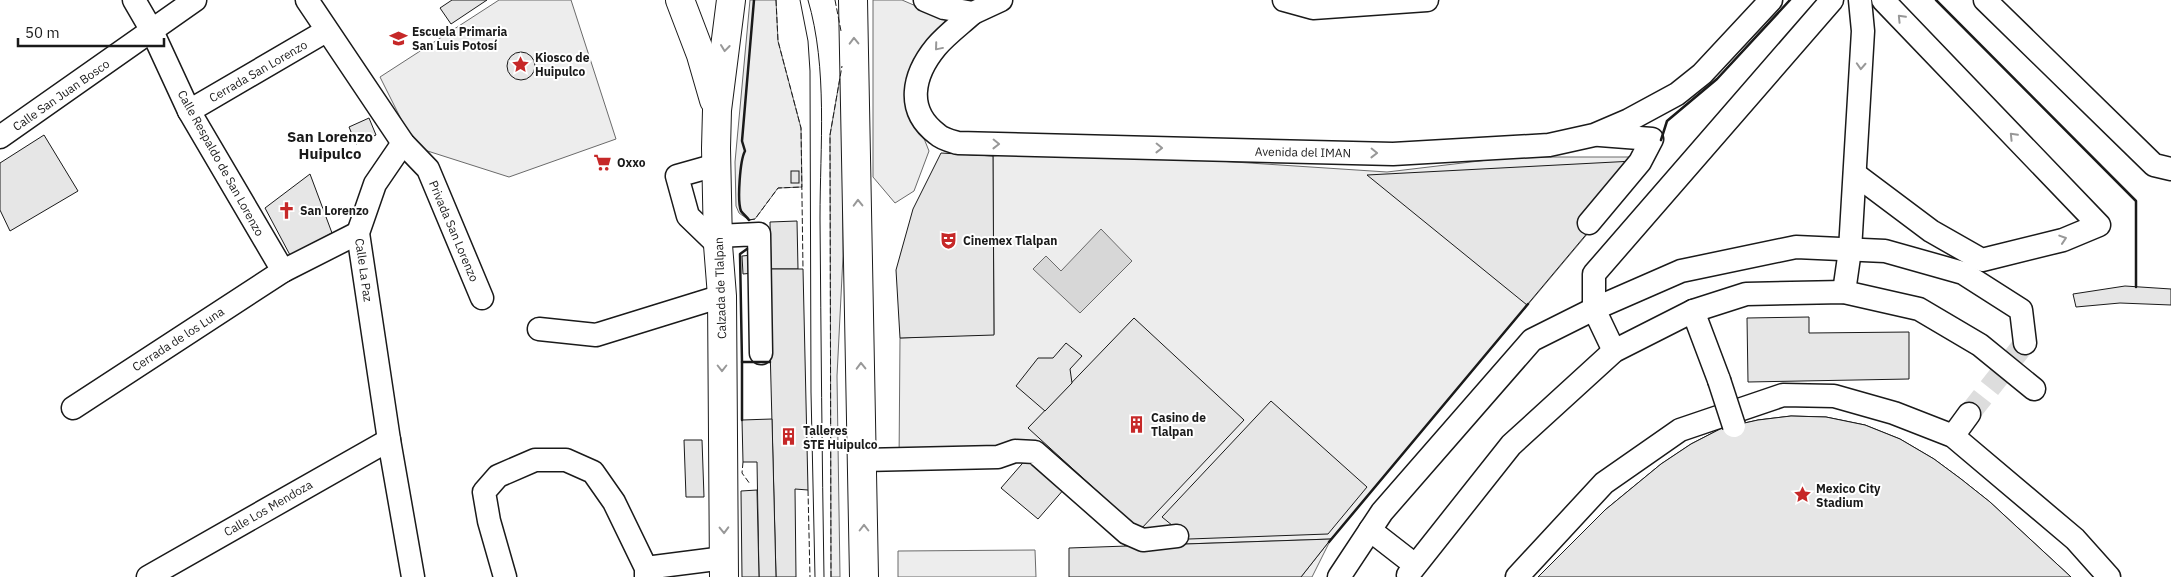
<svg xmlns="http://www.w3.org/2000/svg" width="2171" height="577" viewBox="0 0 2171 577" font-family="'IBM Plex Sans',sans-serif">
<rect width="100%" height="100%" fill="#fff"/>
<g fill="#ededed" stroke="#6a6a6a">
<polygon points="499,0 571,0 616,139 509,177 415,147 380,77"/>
<polygon points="750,0 776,0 778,41 801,128 802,187 778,188 755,219 749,220 739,213 736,206 735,162"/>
<polygon points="873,0 902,0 946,19 909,101 929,151 914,191 895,203 873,177"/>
<polygon points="842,66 843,256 837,376 840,577 831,577 830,135"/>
<polygon points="1050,150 1387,172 1513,157 1652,157 1331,539 1312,577 1301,577 1331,539 1125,546 1032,452 899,464 900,338 994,334 993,156"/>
<polygon points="1035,550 1036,577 898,577 898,551"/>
</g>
<polygon fill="#d7d7d7" stroke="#6a6a6a" points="1101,229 1132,261 1080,313 1033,269 1046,256 1061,271"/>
<g fill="#e6e6e6" stroke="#1a1a1a">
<polygon points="452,0 487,0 451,24 440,8"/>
<circle cx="521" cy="66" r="14"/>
<polygon points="369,118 376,135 356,144 349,127"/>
<polygon points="44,135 78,191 10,231 0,210 0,163"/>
<polygon points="941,153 993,156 994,335 900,338 896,270 913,209"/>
<polygon points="1634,161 1589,231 1527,305 1367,175"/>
<rect x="791" y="171" width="8" height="12"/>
<polygon points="310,174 332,233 290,255 265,208"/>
<polygon points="797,221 798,269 771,269 770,222"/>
<polygon points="752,255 753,273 743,274 742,256"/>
<polygon points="768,269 803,269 808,490 795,489 796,577 776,577"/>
<polygon points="2125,286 2171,289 2171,305 2120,303 2076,307 2073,294"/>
<polygon points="1809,317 1809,333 1909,332 1909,379 1748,382 1747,318"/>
<polygon points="1134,318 1244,420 1140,530 1028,428"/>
<polygon points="1066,343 1082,356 1070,369 1072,383 1045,411 1016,386 1038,358 1053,358"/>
<polygon points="1271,401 1367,487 1328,534 1189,539 1162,517"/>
<polygon points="1791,416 1826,417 1865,425 1900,439 1934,459 1961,479 1990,502 2071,577 1849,577 1804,550 1782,541 1733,535 1680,544 1647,558 1621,577 1538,577 1605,510 1661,464 1691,444 1722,428 1758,420"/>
<polygon points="1791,416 1826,417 1865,425 1900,439 1934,459 1961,479 1990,502 2071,577 1538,577 1605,510 1661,464 1691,444 1722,428 1758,420"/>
<polygon points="772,419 776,577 759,577 757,462 743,462 742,420"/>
<polygon points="684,440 702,440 704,497 686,497"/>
<polygon points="1028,457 1065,488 1038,519 1001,488"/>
<polygon points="757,490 759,577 742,577 741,491"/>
<polygon points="1331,539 1301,577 1069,577 1069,548"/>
</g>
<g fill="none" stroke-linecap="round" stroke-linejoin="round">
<polyline stroke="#ddd" stroke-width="22" stroke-dasharray="22 11" stroke-linecap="butt" points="1969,414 2025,343"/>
<defs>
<g id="minor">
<polyline points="134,0 152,31 189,111 283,271"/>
<polyline points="307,0 403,143 428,169 482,298"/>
<polyline points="925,0 944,8 973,13 1001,0"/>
<polyline points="1284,0 1313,8 1427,0"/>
<polyline points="1985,0 2154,165 2171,169"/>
<path d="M973 13C961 24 946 35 936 47 913 75 905 110 937 134 942 139 951 141 958 143L1393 154 1549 145 1594 135 1629 120 1677 94 1702 74 1771 0"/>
<polyline points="189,111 326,31"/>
<polyline points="0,137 195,0"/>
<polyline points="403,143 375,184 358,233 389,440 413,577"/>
<polyline points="716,165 677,176 688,216 718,245"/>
<polyline points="1855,174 1931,231 1982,260 2063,240 2099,225 1883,0"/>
<polyline points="1589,223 1640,162 1652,139 1600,135"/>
<polyline points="717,236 759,234 761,353"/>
<polyline points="1844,292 1850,250 1863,31 1860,0"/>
<polyline points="1693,311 1719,380"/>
<polyline points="539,329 596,335 722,296"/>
<polyline points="1614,351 1594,309 1594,274 1832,0"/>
<polyline points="73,408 283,271 358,233"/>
<polyline points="1953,436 1969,414"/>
<polyline points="863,460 998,457 1015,451 1035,452 1127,533 1143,540 1177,536"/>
<polyline points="1370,530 1415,565"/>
<polyline points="646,568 724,558"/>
<polyline points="1408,575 1511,445 1614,351 1693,311 1746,294 1844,292 1919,309 1980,345 2034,389"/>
<polyline points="148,577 389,440"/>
<polyline points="505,577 489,521 484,492 498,476 535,460 566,460 593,472 614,502 646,568 646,577"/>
<polyline points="1339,577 1382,512 1532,340 1594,309 1681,271 1796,247 1885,251 1963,273 2021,310 2025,343"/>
<polyline points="1517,577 1604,483 1680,430 1783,395 1834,396 1894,413 1953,436 2075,539 2109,577"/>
</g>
<g id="major">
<polyline points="680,0 701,55 714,100"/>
<polyline points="853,0 864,577"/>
<polyline points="724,577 722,296 718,245 716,148 717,110 731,0"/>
</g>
</defs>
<use href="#minor" stroke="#1a1a1a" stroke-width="25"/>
<use href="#major" stroke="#1a1a1a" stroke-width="30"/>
<use href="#minor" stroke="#fff" stroke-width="22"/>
<use href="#major" stroke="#fff" stroke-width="28"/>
<g stroke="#1a1a1a" stroke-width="1">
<polyline points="800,0 808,41 810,71 811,392 815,577"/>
<path d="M808 0C828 68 820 147 820 218 821 338 822 457 824 577"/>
</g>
<defs>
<polyline id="minor-bridge" points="1719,380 1734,426"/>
</defs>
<use href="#minor-bridge" stroke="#1a1a1a" stroke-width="25" stroke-linecap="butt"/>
<use href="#minor-bridge" stroke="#fff" stroke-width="22"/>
<g stroke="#1a1a1a" stroke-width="1" stroke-dasharray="6 2.5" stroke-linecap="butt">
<polyline points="776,0 778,41 801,128 803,269"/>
<polyline points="835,0 841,31"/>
<polyline points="749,220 755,219 778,188 802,187"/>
<polyline points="743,462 742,473 750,484"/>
<polyline points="808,490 810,577"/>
<polyline points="831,577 830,135 842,66"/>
</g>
<g stroke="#1a1a1a" stroke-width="2.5">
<polyline points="1936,0 2136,201 2136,287"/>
<polyline points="1661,140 1667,121 1717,79 1790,0"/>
<path d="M749 220C747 217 743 214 741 211 737 201 740 160 745 151L742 141 754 0"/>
<polyline points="742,362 740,254 747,249"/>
<polyline points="742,420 742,362 770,362"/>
<polyline points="1329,542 1528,304"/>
</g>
</g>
<defs><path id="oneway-chevron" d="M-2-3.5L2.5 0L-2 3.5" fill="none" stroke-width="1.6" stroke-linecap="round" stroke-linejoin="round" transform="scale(1.25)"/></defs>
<g stroke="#989898">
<use href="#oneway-chevron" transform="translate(1901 18) rotate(-134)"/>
<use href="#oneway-chevron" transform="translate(854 41) rotate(-91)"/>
<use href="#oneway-chevron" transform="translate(938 47) rotate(130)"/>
<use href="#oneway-chevron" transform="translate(725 48) rotate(97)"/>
<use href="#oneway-chevron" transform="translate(1861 66) rotate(93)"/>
<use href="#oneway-chevron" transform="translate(2013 136) rotate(-134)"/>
<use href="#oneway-chevron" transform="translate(996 144) rotate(1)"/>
<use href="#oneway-chevron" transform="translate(1159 148) rotate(1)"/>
<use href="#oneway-chevron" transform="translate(1374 153) rotate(1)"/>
<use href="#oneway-chevron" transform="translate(858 203) rotate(-91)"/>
<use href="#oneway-chevron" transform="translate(2063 239) rotate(-18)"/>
<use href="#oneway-chevron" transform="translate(861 366) rotate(-91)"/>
<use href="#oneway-chevron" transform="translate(722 368) rotate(90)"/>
<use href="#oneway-chevron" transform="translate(864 528) rotate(-90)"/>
<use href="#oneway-chevron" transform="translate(724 530) rotate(89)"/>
</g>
<defs>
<symbol id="school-bare" viewBox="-9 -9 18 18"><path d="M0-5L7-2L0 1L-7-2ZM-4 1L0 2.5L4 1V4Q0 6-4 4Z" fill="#c62828" stroke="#fff" stroke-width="2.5" paint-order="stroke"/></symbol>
<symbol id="sight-bare" viewBox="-9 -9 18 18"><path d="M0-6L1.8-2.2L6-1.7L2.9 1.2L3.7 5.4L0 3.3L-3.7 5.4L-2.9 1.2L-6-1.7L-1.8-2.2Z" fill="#c62828" stroke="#fff" stroke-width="2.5" paint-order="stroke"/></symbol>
<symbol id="supermarket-bare" viewBox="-9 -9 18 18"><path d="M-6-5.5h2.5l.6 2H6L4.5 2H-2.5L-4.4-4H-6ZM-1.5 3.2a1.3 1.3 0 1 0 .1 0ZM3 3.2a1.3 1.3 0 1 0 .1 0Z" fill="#c62828" stroke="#fff" stroke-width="2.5" paint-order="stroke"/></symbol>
<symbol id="church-bare" viewBox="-9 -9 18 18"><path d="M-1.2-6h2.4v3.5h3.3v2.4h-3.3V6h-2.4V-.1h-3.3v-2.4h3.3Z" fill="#c62828" stroke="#fff" stroke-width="2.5" paint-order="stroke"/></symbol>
<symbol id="theatre-bare" viewBox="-9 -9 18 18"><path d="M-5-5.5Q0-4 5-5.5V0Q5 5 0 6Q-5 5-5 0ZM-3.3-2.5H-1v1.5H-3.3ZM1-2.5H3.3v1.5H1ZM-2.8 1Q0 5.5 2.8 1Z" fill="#c62828" stroke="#fff" stroke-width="2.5" paint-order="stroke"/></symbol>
<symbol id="building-bare" viewBox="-9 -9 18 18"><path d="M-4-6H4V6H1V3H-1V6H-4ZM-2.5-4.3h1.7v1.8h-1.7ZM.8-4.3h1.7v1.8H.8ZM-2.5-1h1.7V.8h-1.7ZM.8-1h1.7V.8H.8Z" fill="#c62828" stroke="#fff" stroke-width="2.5" paint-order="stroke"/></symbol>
</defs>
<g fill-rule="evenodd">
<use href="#school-bare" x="386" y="26" width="25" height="25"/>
<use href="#sight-bare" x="508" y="52" width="25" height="25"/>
<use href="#supermarket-bare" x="590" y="150" width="25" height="25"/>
<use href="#church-bare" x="274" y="198" width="25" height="25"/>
<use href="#theatre-bare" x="936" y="228" width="25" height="25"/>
<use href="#building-bare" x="1124" y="412" width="25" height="25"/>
<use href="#building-bare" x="776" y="424" width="25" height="25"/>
<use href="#sight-bare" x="1790" y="482" width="25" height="25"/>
</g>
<g text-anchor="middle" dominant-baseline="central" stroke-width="4" stroke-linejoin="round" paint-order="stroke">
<g font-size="12" font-weight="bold" fill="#1a1a1a" stroke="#fff" text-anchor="start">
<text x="412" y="31">Escuela Primaria<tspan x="412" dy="14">San Luis Potosí</tspan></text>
<text x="535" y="57">Kiosco de<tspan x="535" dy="14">Huipulco</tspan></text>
<text x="617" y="162">Oxxo</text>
<text x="300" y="210">San Lorenzo</text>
<text x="963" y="240">Cinemex Tlalpan</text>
<text x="1151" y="417">Casino de<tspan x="1151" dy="14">Tlalpan</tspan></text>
<text x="803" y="430">Talleres<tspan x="803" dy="14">STE Huipulco</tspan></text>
<text x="1816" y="488">Mexico City<tspan x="1816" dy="14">Stadium</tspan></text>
</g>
<g font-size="12" fill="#1a1a1a" stroke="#fff">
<text transform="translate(258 71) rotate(-30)">Cerrada San Lorenzo</text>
<text transform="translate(61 95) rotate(-35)">Calle San Juan Bosco</text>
<text transform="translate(1303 152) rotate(1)">Avenida del IMAN</text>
<text transform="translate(221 163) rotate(61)">Calle Respaldo de San Lorenzo</text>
<text transform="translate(454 231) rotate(67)">Privada San Lorenzo</text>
<text transform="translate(364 270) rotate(82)">Calle La Paz</text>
<text transform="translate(720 288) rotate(-92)">Calzada de Tlalpan</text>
<text transform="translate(178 339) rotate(-33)">Cerrada de los Luna</text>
<text transform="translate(268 508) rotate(-30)">Calle Los Mendoza</text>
</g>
<g font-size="15" font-weight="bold" fill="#1a1a1a" stroke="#fff">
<text x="330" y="136">San Lorenzo<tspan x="330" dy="17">Huipulco</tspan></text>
</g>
</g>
<path d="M18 38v8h146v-8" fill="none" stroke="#1a1a1a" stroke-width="2.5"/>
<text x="25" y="38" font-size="15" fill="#1a1a1a" stroke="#ffffff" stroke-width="4" paint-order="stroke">50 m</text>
</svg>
